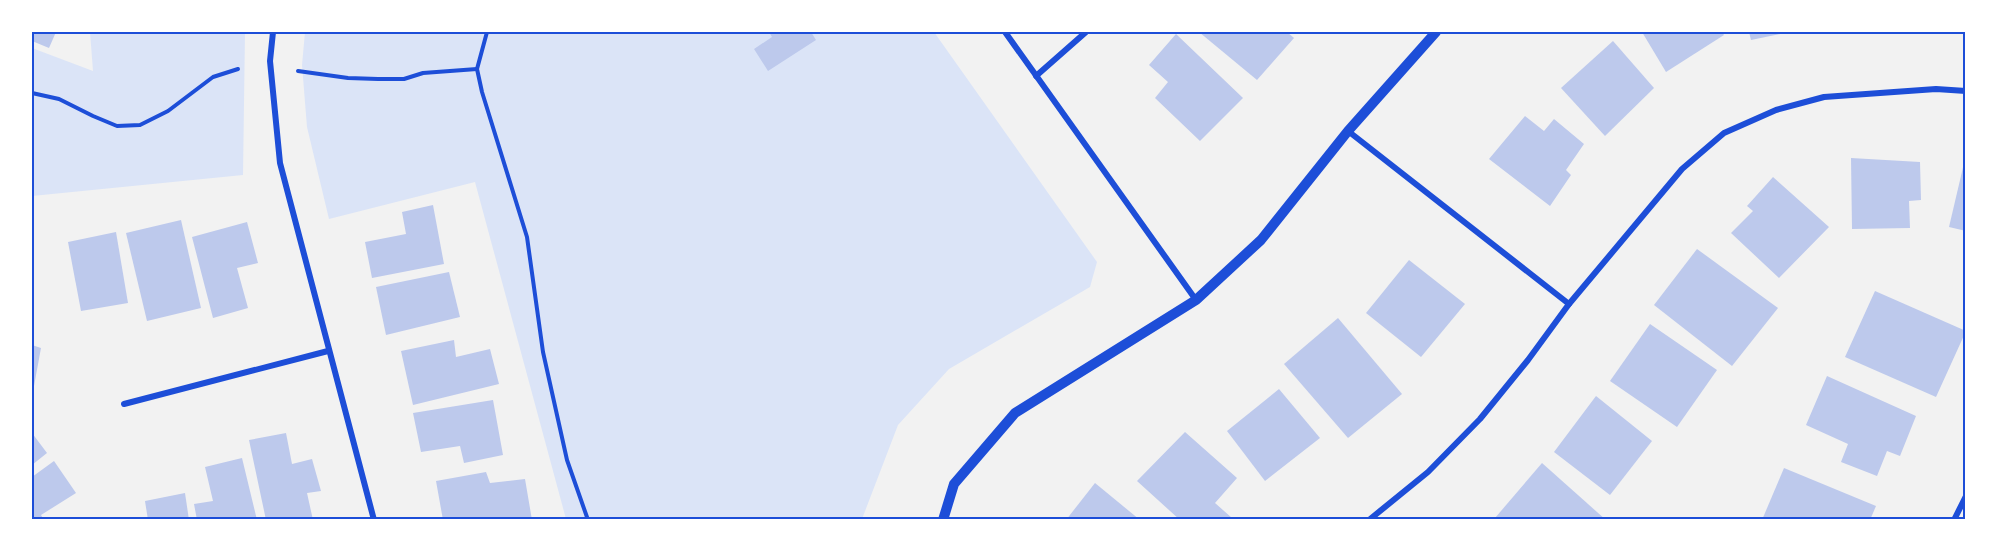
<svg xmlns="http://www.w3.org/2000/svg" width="1997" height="551" viewBox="0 0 1997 551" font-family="'Sofia Sans Condensed',sans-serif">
<rect width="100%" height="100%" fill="#f2f2f2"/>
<g fill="#dbe4f7">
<polygon points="90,32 245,32 243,175 32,196 32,48 93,71"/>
<polygon points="305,32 934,32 1097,262 1090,287 949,369 898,425 862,519 566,519 475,182 329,219 307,127 302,65"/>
</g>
<g fill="#bdc9ec">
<polygon points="32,32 56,32 49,48 32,41"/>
<polygon points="769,32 811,32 816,40 768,71 754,49 772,37"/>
<polygon points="1199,32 1287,32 1294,38 1257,80"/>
<polygon points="1642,32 1722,32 1724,35 1666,72"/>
<polygon points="1749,32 1785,32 1785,33 1751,40"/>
<polygon points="1176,34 1243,98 1200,141 1155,98 1168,82 1149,65"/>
<polygon points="1613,41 1654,88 1605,136 1561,88"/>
<polygon points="1525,116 1544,131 1554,119 1584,144 1566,170 1571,175 1550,206 1489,159"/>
<polygon points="1851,158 1920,162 1921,200 1909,201 1910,228 1852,229"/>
<polygon points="1964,163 1966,163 1966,231 1949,227"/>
<polygon points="1773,177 1829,227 1779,278 1731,233 1753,211 1747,206"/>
<polygon points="433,205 444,264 372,278 365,242 406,234 402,212"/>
<polygon points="181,220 201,308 147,321 126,233"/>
<polygon points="247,222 258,263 237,268 248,308 213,318 192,237"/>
<polygon points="116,232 128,303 81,311 68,242"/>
<polygon points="1697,249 1778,308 1732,366 1654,305"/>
<polygon points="1409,260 1465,304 1421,357 1366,313"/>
<polygon points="449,272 460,317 386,335 376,287"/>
<polygon points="1875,291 1966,331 1936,397 1845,357"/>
<polygon points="1338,318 1402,394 1348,438 1284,364"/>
<polygon points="1650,324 1717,370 1677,427 1610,381"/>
<polygon points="454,340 456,357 490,349 499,384 413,405 401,351"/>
<polygon points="32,345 41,348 34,386 32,386"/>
<polygon points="1827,376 1916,416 1900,456 1887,451 1877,476 1841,462 1848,444 1806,425"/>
<polygon points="1279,389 1320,438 1265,481 1227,431"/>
<polygon points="1596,396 1652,441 1610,495 1554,452"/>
<polygon points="493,400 503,455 464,463 460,446 421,452 413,413"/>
<polygon points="1185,432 1237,478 1215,503 1232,518 1230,520 1180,520 1137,481"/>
<polygon points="32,433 47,453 32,465"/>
<polygon points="286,433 292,464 312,459 321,491 307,493 313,520 266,520 249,440"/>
<polygon points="242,458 257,520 197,520 194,504 213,501 205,467"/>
<polygon points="54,461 76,493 41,515 44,520 32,520 32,477"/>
<polygon points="1542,463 1606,520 1497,520 1495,518"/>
<polygon points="1784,468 1876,506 1870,520 1762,520"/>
<polygon points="486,472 490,483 525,479 532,520 443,520 436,481"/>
<polygon points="1095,483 1140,520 1066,520"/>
<polygon points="185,493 189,520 148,520 145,501"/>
</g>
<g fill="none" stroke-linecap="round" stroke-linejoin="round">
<g stroke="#1d4ed8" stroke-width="4">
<polyline points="487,32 477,69 482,92 527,237 543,352 567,460 588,520"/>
<polyline points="298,71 348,78 378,79 404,79 423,73 477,69"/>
<polyline points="32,93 59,99 93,116 117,126 140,125 168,111 213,77 238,69"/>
</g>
<g stroke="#1d4ed8" stroke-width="6">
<polyline points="273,32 270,61 280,163 374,520"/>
<polyline points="1005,32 1196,300"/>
<polyline points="1036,76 1086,32"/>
<polyline points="1348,131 1569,304"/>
<polyline points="124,404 328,351"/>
<polyline points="1369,520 1428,472 1480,419 1528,360 1569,304 1682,169 1724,133 1776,110 1824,97 1936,89 1966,91"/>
<polyline points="1954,520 1966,496"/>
</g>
<polyline stroke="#1d4ed8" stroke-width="10" points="943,520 954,484 1015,413 1196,300 1261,240 1348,131 1436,32"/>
</g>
<rect width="1997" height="551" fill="none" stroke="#ffffff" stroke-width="66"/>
<rect x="33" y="33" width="1931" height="485" fill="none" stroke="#1d4ed8" stroke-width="2"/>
</svg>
